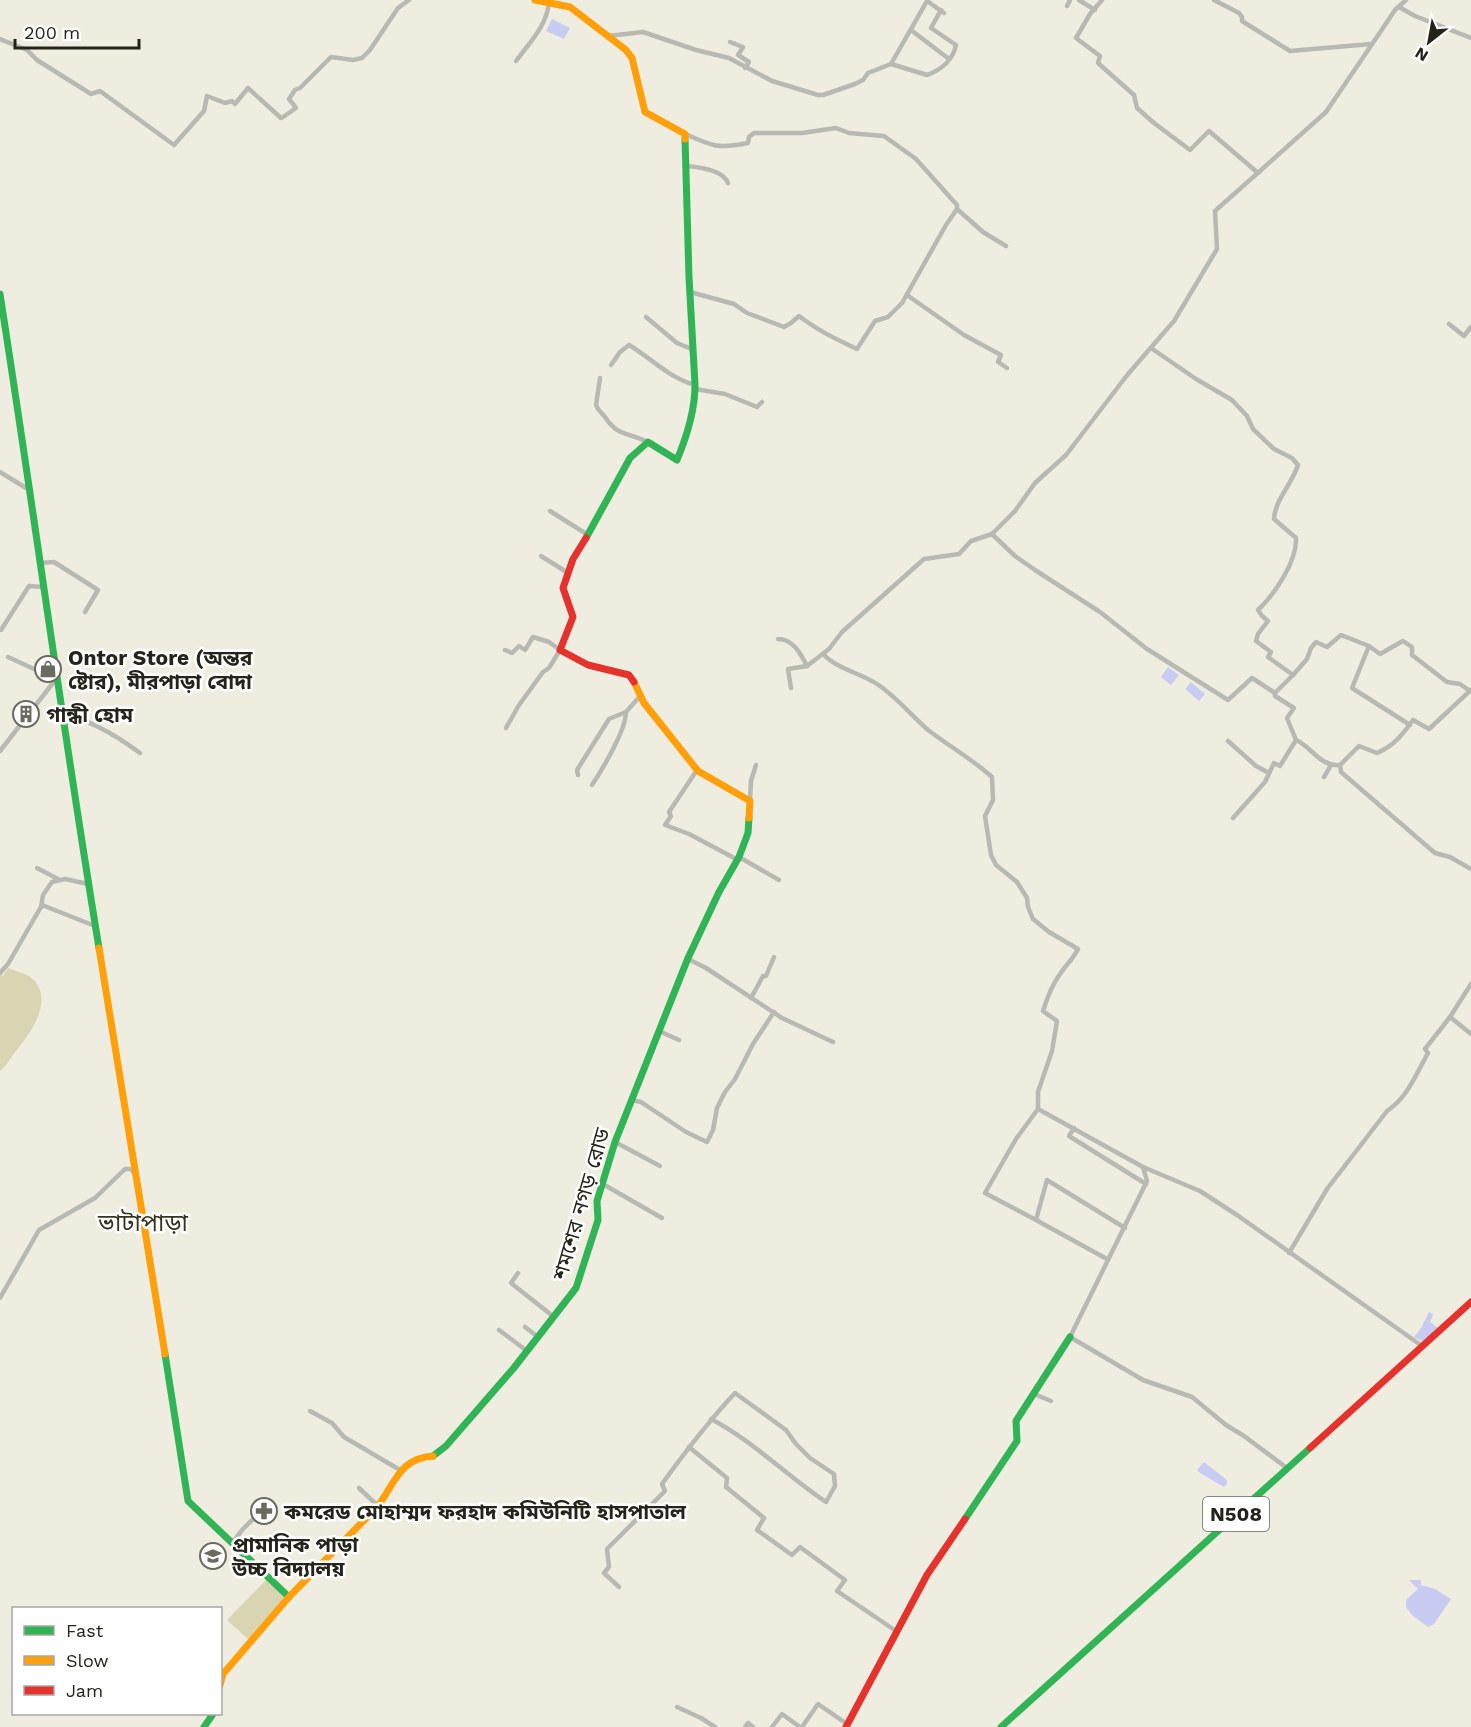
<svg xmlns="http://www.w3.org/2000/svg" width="1471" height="1727" viewBox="0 0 1471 1727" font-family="'Work Sans','Noto Sans Bengali',sans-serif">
<rect width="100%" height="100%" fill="#eeede0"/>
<g fill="#d9d5b3">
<path d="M8 968C18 972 31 974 37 984 52 1007 26 1039 12 1056 8 1062 6 1067 0 1071V975L3 976Z"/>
<polygon points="267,1579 286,1597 249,1640 227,1620"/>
</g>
<g fill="#c8cbf2">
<polygon points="552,19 570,28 564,39 546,31"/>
<polygon points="1168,667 1179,675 1171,685 1161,677"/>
<polygon points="1191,682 1205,694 1199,701 1185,689"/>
<polygon points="1429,1312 1433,1314 1430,1322 1438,1328 1424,1342 1414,1337 1421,1328"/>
<polygon points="1204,1462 1227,1480 1227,1484 1224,1487 1200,1473 1197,1470"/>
<polygon points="1409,1580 1421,1580 1421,1585 1435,1589 1451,1599 1434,1624 1428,1627 1412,1615 1406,1607 1406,1600 1418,1589"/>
</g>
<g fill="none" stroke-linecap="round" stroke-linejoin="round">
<g stroke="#b9b9b4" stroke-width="4.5">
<polyline points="1079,0 1095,10"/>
<polyline points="1102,0 1090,14 1076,38 1100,56 1098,63 1134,95 1137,108 1154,123 1190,150 1209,131 1258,173"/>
<polyline points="1214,0 1239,13 1242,17 1242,21 1290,51 1371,44"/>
<polyline points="1067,6 1070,0"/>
<polyline points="1399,7 1415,16 1471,38"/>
<polyline points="911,30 949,59"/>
<path d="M608 36 643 32 696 50 729 58 772 81 818 95H823L855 84 863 80 868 73 891 64 927 75C941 70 953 60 956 45L931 28 941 10"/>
<polyline points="0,39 27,50 37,60 91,94 100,91 174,145 204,111 207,96 225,103 232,101 235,104 248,88 281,118 283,117 296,108 289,99 295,90 300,88 331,57 353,60 362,58 370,50 398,8 409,0"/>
<polyline points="730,42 743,47 738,55 749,62 745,68"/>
<path d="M516 61C530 42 546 27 549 3"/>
<polyline points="891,64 927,1 944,13"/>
<path d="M685 134C712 146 717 149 748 143L749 137 754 133H802L836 128 849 133 884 136 916 159 957 205V209L946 225 902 303 888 317 875 321 857 349C836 339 817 330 799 316L791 323 784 327 747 313 734 304 690 292"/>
<path d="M686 166C699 167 723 170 728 183"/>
<polyline points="957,209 983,232 1006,246"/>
<polyline points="907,295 964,335 1001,355 998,362 1007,368"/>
<polyline points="646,317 677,343 694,350"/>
<polyline points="1449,324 1464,336 1471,327"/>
<path d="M611 365 620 352 629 345C651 358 669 378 695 385"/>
<path d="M600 378 596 405C598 411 602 413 605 417 618 437 628 432 648 442"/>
<polyline points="695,389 725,394 757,407 762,402"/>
<polyline points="0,472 31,491"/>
<polyline points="550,511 588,535"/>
<path d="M992 534 1015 556 1035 570 1100 612 1147 649 1228 700 1252 678 1275 693 1293 675 1268 657 1271 652 1256 641 1258 634 1268 621 1262 616 1258 610C1275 594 1297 561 1296 538L1274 519C1275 500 1292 484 1298 465L1292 458 1274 449 1253 429 1247 416 1232 400 1196 379 1151 348"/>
<polyline points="541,556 568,573"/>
<polyline points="39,563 54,562 98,590 85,612"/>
<polyline points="1,630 29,586 43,587"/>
<path d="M778 639C793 639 801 654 807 666L829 649 842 632 924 559 959 554 971 541 992 534 1015 511 1035 483 1066 455 1128 374 1174 321 1217 249 1215 211 1326 112 1383 28 1395 10 1406 0"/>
<polyline points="1369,646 1352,688 1410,725"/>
<polyline points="505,650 512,653 519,646 525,650 533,637 549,642 560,650 549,668 543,672 519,705 506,728"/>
<path d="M823 654C838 670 862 673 880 686 897 698 912 716 928 730 949 746 972 759 992 777L993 800 985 816 991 855 996 865 1017 882 1027 898 1028 907 1033 919 1049 932 1078 949C1073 959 1066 965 1060 974 1052 985 1047 998 1043 1011L1057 1021 1052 1051 1038 1092V1109L1143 1167 1147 1181 1070 1337 1143 1380 1192 1397 1226 1425 1244 1436 1287 1468"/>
<polyline points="42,659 53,661"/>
<polyline points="1293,675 1307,659 1311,648 1316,642 1327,647 1341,635 1369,646 1380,654 1403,641 1412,647 1412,655 1447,682 1460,684 1470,691"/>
<polyline points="791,688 788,669 807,666"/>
<polyline points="1275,693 1275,696 1294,708 1287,718 1296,740"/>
<path d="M61 714C90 719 117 736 140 753"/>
<polyline points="1228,741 1256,766 1269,773"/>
<polyline points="0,751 56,679 8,657"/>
<path d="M1340 765 1359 746 1377 753C1394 746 1403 734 1413 720L1429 729 1471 690"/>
<polyline points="697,770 669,812 671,816 665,825 689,834 738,860"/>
<polyline points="578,775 577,770 609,719 626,712 641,695"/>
<polyline points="1324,777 1331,765"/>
<path d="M592 785C602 770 626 730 626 712"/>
<polyline points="750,801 751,781 756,765"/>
<path d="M1233 818 1265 782 1274 763 1280 766 1296 740C1312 747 1320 767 1340 765L1341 772 1435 853 1450 857 1471 869"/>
<polyline points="739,857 779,880"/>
<polyline points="37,868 58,879"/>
<polyline points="41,907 43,895 52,882 65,879 88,884"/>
<polyline points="688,959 706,968 782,1018 833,1042"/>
<polyline points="0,973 8,964 42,905 95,926"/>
<polyline points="1471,984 1450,1017 1471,1034"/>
<polyline points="751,998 763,976 766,976 774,957"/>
<polyline points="659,1031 679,1040"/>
<polyline points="632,1100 641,1102 686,1132 707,1142 713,1130 717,1108 725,1092 735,1079 753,1044 774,1012"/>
<polyline points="1074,1128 1069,1136 1146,1184"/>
<polyline points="615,1142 660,1166"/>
<polyline points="1143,1167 1200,1191 1237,1215 1422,1346"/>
<polyline points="601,1183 662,1218"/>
<polyline points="1036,1220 985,1193 1016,1139 1038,1109"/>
<path d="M1289 1253 1327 1189 1387 1111C1408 1097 1416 1074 1428 1053L1425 1049 1450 1017"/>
<polyline points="1107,1259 1036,1220 1047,1180 1125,1228"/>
<polyline points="518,1273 511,1283 554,1317"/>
<polyline points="0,1298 39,1230 95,1198 125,1169 131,1169 135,1174"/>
<polyline points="525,1327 538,1337"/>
<polyline points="499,1330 527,1351"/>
<polyline points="1034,1394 1051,1401"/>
<polyline points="310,1411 332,1423 344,1437 400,1470"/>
<polyline points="689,1447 727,1478 726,1487 764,1518 757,1530 792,1555 800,1547 845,1580 837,1591 896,1631"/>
<polyline points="359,1488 378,1506"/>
<polyline points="232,1543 243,1529 260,1512"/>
<path d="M619 1587 604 1573 609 1567 607 1549 665 1491 662 1484C685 1452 708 1422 735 1393L786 1430 796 1444 810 1458 834 1474 835 1486 826 1502C787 1476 753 1441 711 1419"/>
<polyline points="677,1707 701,1718 715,1727"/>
<polyline points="745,1727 748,1723 753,1727"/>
<polyline points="772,1727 782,1714 800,1727"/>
<polyline points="802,1727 818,1704 847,1724"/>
</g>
<g stroke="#30b455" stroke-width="7">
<path d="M0 294C34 512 63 730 99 948"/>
<path d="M586 538 630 458 648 442 677 460C687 436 695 411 695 385L689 277 685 139"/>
<polyline points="165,1354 188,1501 289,1597"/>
<polyline points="433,1456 446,1446 513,1369 576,1288 598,1220 597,1201 615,1142 688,958 719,892 739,857 748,833 749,818"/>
<polyline points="965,1519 1017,1441 1016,1421 1070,1337"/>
<polyline points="204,1727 213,1714"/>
<polyline points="1001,1727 1310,1448"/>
</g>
<g stroke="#ff9f0a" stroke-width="7">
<polyline points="535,0 570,7 626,50 632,58 645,112 685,134 685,139"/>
<polyline points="634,682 644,703 698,771 750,801 749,818"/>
<polyline points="99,948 165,1354"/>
<path d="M220 1685 223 1674 289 1597 378 1506C395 1483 400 1458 433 1456"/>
</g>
<g stroke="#e5322d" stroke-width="7">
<polyline points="586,538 573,559 563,588 573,617 560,650 588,665 629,675 634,682"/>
<polyline points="1310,1448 1471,1302"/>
<polyline points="846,1727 927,1575 965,1519"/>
</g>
</g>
<defs>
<symbol id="shop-ring" viewBox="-11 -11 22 22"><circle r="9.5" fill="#fff" stroke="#6b6a60" stroke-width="1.5"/><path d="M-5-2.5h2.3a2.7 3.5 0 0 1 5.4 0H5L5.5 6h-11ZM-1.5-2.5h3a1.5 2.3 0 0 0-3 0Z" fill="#6b6a60"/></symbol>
<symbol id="building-ring" viewBox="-11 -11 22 22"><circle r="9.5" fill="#fff" stroke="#6b6a60" stroke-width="1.5"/><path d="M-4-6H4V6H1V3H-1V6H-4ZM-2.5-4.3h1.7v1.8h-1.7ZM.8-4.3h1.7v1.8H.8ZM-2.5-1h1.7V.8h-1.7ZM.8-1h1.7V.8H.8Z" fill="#6b6a60"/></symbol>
<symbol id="pharmacy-ring" viewBox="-11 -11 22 22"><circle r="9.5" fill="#fff" stroke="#6b6a60" stroke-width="1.5"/><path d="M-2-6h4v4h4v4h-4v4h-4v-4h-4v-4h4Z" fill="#6b6a60"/></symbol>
<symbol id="university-ring" viewBox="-11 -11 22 22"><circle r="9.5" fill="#fff" stroke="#6b6a60" stroke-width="1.5"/><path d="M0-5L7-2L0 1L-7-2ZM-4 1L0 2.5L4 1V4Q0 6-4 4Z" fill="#6b6a60"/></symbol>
</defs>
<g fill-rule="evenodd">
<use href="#shop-ring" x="33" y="654" width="30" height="30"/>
<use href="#building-ring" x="11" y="699" width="30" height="30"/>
<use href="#pharmacy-ring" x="249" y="1496" width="30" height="30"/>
<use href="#university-ring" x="198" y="1541" width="30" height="30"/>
</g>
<g text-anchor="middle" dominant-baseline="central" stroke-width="5" stroke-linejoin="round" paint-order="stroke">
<rect fill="#fff" stroke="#66665f" stroke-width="1.5" x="1203" y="1497" width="66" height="34" rx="4.5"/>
<g font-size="20" font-weight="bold" fill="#25241b">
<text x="1236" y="1514">N508</text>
</g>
<g font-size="21" font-weight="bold" fill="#25241b" stroke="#fff" text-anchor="start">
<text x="68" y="657">Ontor Store (অন্তর<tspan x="68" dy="24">ষ্টোর), মীরপাড়া বোদা</tspan></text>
<text x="46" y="714">গান্ধী হোম</text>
<text x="284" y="1511">কমরেড মোহাম্মদ ফরহাদ কমিউনিটি হাসপাতাল</text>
<text x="232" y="1544">প্রামানিক পাড়া<tspan x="232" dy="24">উচ্চ বিদ্যালয়</tspan></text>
</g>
<g font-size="21" fill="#25241b" stroke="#fff">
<text transform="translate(581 1204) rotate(-74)">শমশের নগড় রোড</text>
</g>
<g font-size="24" fill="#363420" stroke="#fff">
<text x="143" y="1223">ভাটাপাড়া</text>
</g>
</g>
<rect x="12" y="1607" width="210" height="108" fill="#ffffff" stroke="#a8a7a4" stroke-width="1.5"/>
<rect x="24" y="1626" width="30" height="9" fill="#30b455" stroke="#a8a7a4" stroke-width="1.5"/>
<text x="66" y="1637" font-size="18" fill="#25241b">Fast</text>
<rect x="24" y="1656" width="30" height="9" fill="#ff9f0a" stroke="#a8a7a4" stroke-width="1.5"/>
<text x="66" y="1667" font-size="18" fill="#25241b">Slow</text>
<rect x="24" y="1686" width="30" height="9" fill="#e5322d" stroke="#a8a7a4" stroke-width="1.5"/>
<text x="66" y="1697" font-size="18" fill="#25241b">Jam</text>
<g transform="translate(1429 42) rotate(211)" stroke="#ffffff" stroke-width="4.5" paint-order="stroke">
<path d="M0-4.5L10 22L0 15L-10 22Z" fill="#25241b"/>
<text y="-9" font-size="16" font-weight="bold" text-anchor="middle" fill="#25241b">N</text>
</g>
<path d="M15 39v9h124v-9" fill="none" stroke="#25241b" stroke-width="3"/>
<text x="24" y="39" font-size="18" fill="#25241b" stroke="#ffffff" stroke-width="4.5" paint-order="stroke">200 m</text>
</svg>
